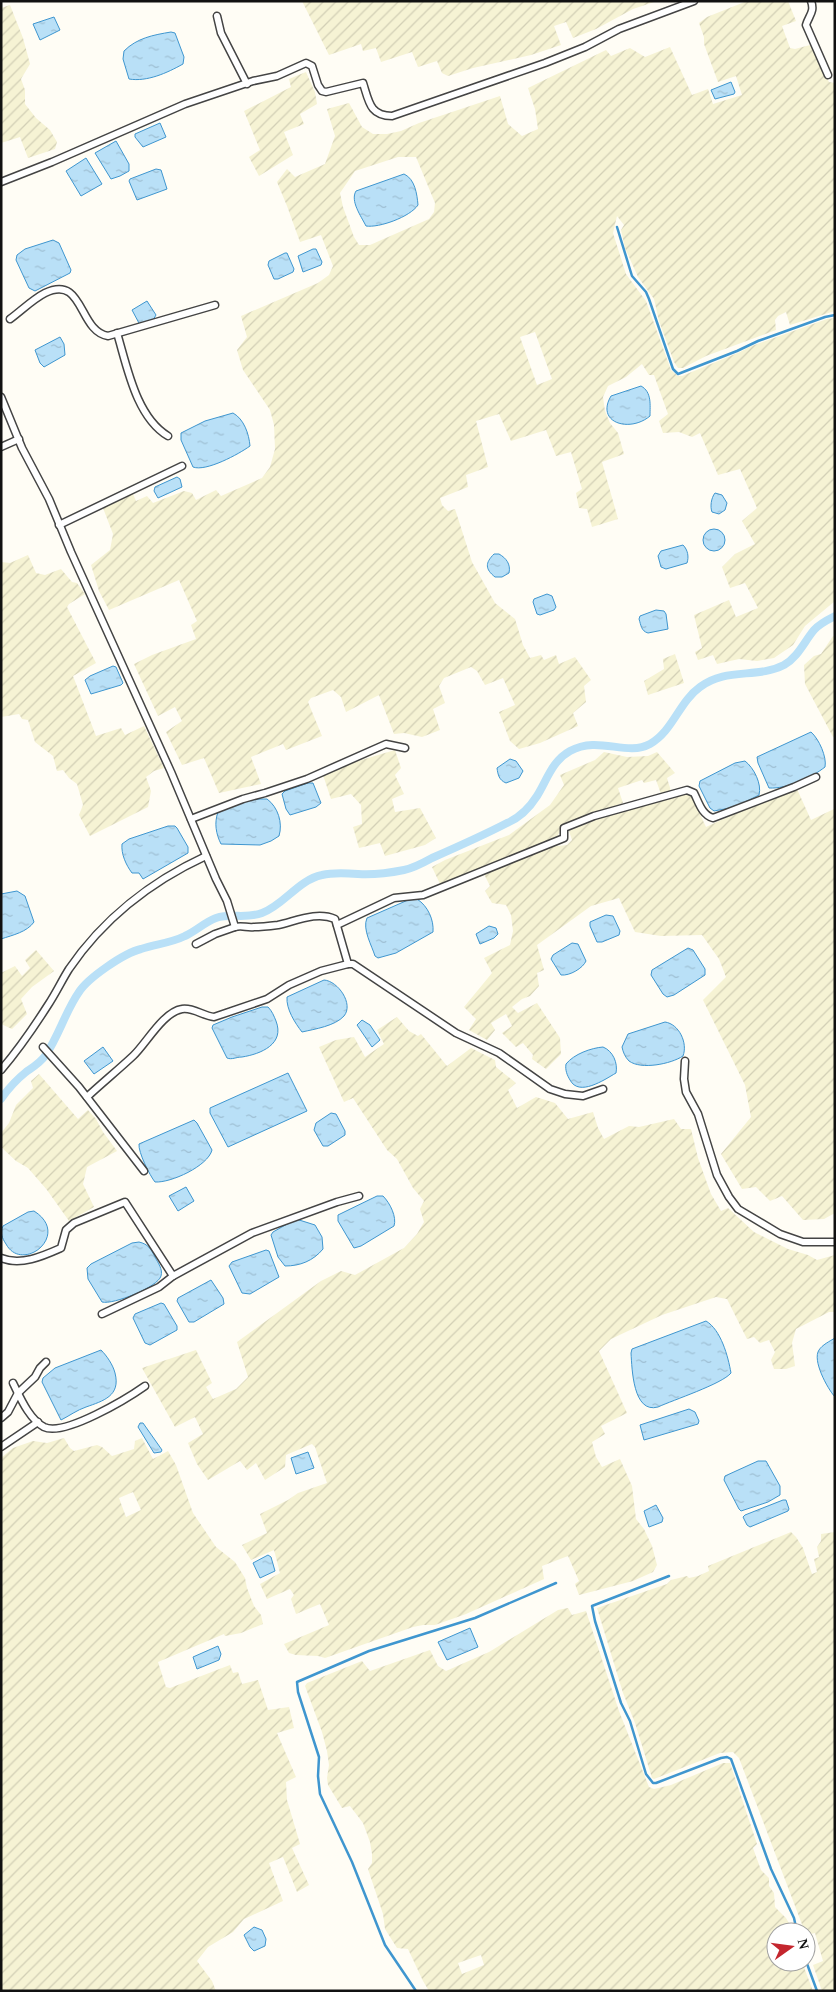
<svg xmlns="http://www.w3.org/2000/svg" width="836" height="1992" viewBox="0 0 836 1992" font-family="'Times New Roman',serif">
<defs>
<pattern id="farmland-furrows" width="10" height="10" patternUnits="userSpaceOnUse" patternTransform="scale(1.25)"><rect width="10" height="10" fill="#f6f3d4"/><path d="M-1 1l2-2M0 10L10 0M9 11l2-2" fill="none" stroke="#d2cfb5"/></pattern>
<pattern id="water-ripples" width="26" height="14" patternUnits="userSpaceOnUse" patternTransform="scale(1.25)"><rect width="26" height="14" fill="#b9e0f7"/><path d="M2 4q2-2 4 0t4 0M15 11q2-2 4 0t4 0" fill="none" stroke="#9ebfd3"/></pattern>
</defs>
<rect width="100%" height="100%" fill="#fffdf5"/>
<g fill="url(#farmland-furrows)" fill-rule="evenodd">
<polygon points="302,1 657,1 633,9 596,29 573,38 566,22 554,26 561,45 531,55 473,68 448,76 442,73 437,61 418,67 412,52 381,62 376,48 363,51 361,44 329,55"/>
<path d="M747 1H788L796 21 782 26 790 48 795 49 810 45 829 82 835 83V311L790 325 786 312 778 316 775 320 776 330 706 356 683 368H678L674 362 659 321 654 299 638 277 625 248 621 230 624 225 617 216 613 233 626 274 646 301 671 370 678 376H682L740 352 749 347 827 319 835 318V601L805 626 793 645 774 658 757 661 739 659 717 664 713 655 698 660 695 652 702 648 694 615 729 600 736 617 758 608 745 583 730 588 722 567 735 554 755 544 742 521 757 508 740 469 718 475 700 433 692 437 679 432 663 433 659 421 668 414 654 375H649L642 364 626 377 608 386 603 397 605 411 610 423 618 433 624 454 602 462 618 519 592 527 587 509 579 508 576 493 582 489 571 452 556 456 546 430 511 441 499 414 476 421 488 467 466 475 468 487 440 498 442 505 448 511 455 509 472 562 495 603 515 619 523 645 530 658 541 655 544 660 556 655 559 664 575 657 591 680 584 686 586 702 573 713 578 726 540 743 519 749 510 741 499 712 515 705 503 678 485 685 477 671 471 667 444 678 439 686 445 703 433 709 440 730 422 737 404 733 394 734 379 695 346 712 341 697 333 690 311 698 308 702 322 736 286 750 283 744 251 757 261 784 219 793 204 758 182 765 166 732 182 721 175 707 158 716 134 664 152 655 196 639 191 625 197 621 179 580 109 610 99 591 91 565 110 550 113 534 103 508 133 494 136 501 147 496 153 503 184 491 192 493 196 500 216 490 221 496 262 478 270 467 275 449 274 425 270 410 243 370 237 350 247 337 241 316 318 283 329 275 333 266 321 235 300 242 287 206 277 182 287 169 295 177 325 164 335 136 327 109 349 103 362 127 373 134H387L401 131 419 123 500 96 508 124 522 136 538 129 535 109 528 88 606 50 611 56 630 48 645 57 670 47 692 95 708 89 713 104 742 95 736 76 718 82 704 44V37L699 23 707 17ZM398 157H416L435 203 434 212 429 219 370 245H359L354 237 343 207 340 193 355 171ZM535 332 552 379 537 385 520 337Z"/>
<polygon points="10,5 23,38 30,64 21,79 25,90 25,104 36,118 50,130 57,142 55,149 28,158 20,137 1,143 1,8"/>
<polygon points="306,72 315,92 317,104 300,114 304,124 284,132 293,155 259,176 249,157 260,150 244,111 291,87 289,79"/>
<polygon points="28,555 36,573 45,575 61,569 72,582 77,583 85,594 69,604 67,607 96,663 73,676 96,736 121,728 125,735 144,726 164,768 154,771 146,777 151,791 148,807 90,836 79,815 83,805 77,784 69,778 63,770 57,771 53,756 35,742 28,720 22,719 19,714 1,717 1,562 10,563"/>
<polygon points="833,636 835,637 835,736 833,737 805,684 804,665 814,656 821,654"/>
<polygon points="675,654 684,683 648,695 644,681 664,669 663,659"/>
<polygon points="395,750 401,768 395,775 404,794 392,799 395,812 420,808 436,838 425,845 385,856 380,843 359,848 353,827 362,824 361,805 351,794 331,799 323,775 358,761"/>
<polygon points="604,752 627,757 648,756 657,752 675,773 667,778 671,791 661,794 656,780 644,783 642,780 618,788 623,803 571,821 561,829 557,837 440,884 432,867 445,860 509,835 550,805 564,785 560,775 595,760"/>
<polygon points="797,789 811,820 834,809 835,810 835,1213 824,1219 803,1220 782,1196 770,1201 756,1187 742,1189 721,1154 751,1117 745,1085 703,1000 726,977 719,959 702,935 661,936 635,932 619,898 591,906 537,945 544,970 537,973 539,986 530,996 522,999 512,1007 518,1013 537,1003 560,1038 561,1054 546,1069 532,1059 533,1055 523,1043 516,1047 502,1033 512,1026 506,1014 491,1023 495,1030 487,1040 469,1030 476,1019 464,1007 492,973 484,958 510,945 513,931 511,915 506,905 492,903 485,891 490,886 484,874 553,845 559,846 567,845 572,840 569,831 598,819 684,793 691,795 706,827 777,794"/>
<polygon points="36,950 54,971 32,987 21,999 27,1014 12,1029 1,1024 1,973 15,966 22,976 30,968 25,960"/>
<polygon points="397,1017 409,1031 418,1036 421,1034 447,1066 471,1048 495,1060 496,1067 516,1083 508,1090 517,1108 536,1097 555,1103 568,1119 593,1112 598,1128 604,1139 629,1126 639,1127 674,1119 681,1129 691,1129 698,1158 711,1194 721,1211 728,1208 754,1232 788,1249 808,1255 817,1260 835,1255 835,1312 829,1312 796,1329 792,1343 795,1366 786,1369 774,1369 771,1360 775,1352 769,1340 760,1343 754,1337 747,1339 727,1299 716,1297 662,1315 611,1339 599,1351 627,1413 601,1426 605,1434 592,1442 596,1457 602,1467 620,1459 632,1486 636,1519 644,1529 652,1546 657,1565 653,1572 633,1581 579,1595 575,1584 579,1581 568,1556 542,1566 544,1579 466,1614 435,1625 423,1625 413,1627 325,1658 318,1656 296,1655 289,1653 284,1644 329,1625 320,1604 296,1614 291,1599 294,1595 290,1589 267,1599 260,1584 280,1573 274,1550 251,1560 242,1545 267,1533 260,1514 288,1500 298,1493 327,1483 315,1447 312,1444 286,1455 285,1467 265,1480 256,1463 247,1470 240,1461 208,1480 197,1464 188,1443 203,1434 195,1417 175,1427 142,1368 196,1350 212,1383 206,1387 213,1399 236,1389 248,1377 237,1342 321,1281 341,1271 355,1275 404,1248 417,1234 424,1222 420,1209 424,1201 413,1188 397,1159 387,1150 353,1098 344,1102 319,1047 336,1040 354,1037 365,1057 384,1044 377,1030"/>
<polygon points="39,1074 78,1119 88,1110 96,1119 103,1132 117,1151 87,1167 83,1184 94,1207 69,1221 47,1190 28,1168 16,1161 1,1147 1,1133 9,1123 16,1105 33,1088 31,1081"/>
<path d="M64 1438 70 1448 74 1451 97 1445 102 1447 112 1456 134 1449 135 1441 142 1438 153 1459 168 1451 176 1465 193 1513 216 1547 235 1562 245 1578 247 1588 254 1606 261 1615 263 1624 241 1633 225 1636 224 1634 158 1662 166 1687 170 1688 230 1665 233 1673 238 1672 242 1684 258 1680 268 1710 289 1707 294 1728 277 1733 296 1777 286 1782 287 1800 300 1844 292 1848 309 1885 297 1892 283 1857 269 1863 283 1901 244 1919 233 1932 208 1947 197 1961 212 1981 216 1991H1V1458L13 1448 33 1441 47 1443ZM133 1492 141 1510 126 1517 119 1498Z"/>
<polygon points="791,1532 796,1537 803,1548 812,1574 817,1572 814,1559 819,1557 817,1547 821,1541 821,1534 835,1532 835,1991 822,1991 813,1965 823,1961 815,1933 806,1935 739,1758 733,1752 720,1753 654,1779 652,1778 635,1723 623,1693 597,1608 667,1584 671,1580 687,1576 689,1578 698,1576 709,1571 708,1566"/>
<path d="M568 1608 572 1615 586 1611 619 1711 649 1787 654 1789 671 1785 723 1763H730L757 1844 753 1848 761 1870 769 1878V1886L774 1893 775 1907 786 1918 793 1930V1932H776V1962H802L813 1991H429L423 1981 408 1949 397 1948 385 1929 383 1914 368 1869 372 1863V1854L370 1842 363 1823 350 1806 342 1808 328 1785 327 1778 329 1765 327 1751 322 1732 305 1686 307 1683 362 1661 370 1671 430 1650 438 1666 446 1671 489 1652 558 1610ZM481 1955 484 1965 462 1974 458 1963Z"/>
</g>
<g fill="url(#water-ripples)" stroke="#3f96cf">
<polygon points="54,17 60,30 40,40 33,24"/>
<path d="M171 32 175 33 184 57 183 64C167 73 147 82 129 79L123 59 124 51C137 38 153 35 171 32Z"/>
<polygon points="731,82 735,92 734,94 715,99 711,90"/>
<polygon points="160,123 166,137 143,147 135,137 135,134"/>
<polygon points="116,141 129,164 129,171 120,176 111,179 95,153"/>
<polygon points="86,158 102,184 81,196 66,171"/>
<polygon points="156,169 161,170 167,189 137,200 129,181 130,179"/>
<path d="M404 174C415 179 417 194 418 205 410 217 379 228 366 226 361 216 350 201 356 191Z"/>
<polygon points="53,240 59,243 71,270 70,273 35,291 29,288 16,260 17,255 25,249"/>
<polygon points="313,249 316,249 322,262 321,265 303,272 298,256"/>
<polygon points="285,253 287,253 294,269 293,272 278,279 274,279 268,265 269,261"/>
<polygon points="147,301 156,315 153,320 140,325 132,310"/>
<polygon points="60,337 64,344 65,355 44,367 40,363 35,350"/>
<path d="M641 386C652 392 650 405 650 416 630 433 595 423 611 396Z"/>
<path d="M233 413C244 419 249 434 250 446 239 454 206 472 193 467L181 440V433L205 421Z"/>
<polygon points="177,477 180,479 182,487 158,498 154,491 155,487"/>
<path d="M715 493 722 495 727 503 725 510 719 514 712 512C710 507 711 498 715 493Z"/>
<circle cx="714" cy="540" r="11"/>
<path d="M683 545C688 550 689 557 687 563L666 569 661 567 658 556 661 551Z"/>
<path d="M494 554H499C506 558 511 564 509 573L502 577H495C485 569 485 563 494 554Z"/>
<polygon points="547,594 552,596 556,607 554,610 540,615 537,614 533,602 534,599"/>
<path d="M656 610 664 611 666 614 668 629 648 633C641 631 641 625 639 619L640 616Z"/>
<polygon points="113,666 116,667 123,683 121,685 91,694 85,680 90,676"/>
<path d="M811 732C819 739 827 757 825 767 811 778 787 789 769 788L758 763 757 757Z"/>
<path d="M510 759 516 761 523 771 519 778 506 783C499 780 498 775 497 768Z"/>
<path d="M745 761C754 768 762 784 759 795L735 807 714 811 710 808 699 786 700 781 735 763Z"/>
<polygon points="308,783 313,783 321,803 316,807 290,815 286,809 282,794 285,791"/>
<path d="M259 799H267C278 807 283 823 279 836L271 841 260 845 221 844C216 834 214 823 218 812L245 801Z"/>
<path d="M168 826H175L177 828 188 847V853L143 879 139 873H132C126 865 121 854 122 844L129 839Z"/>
<path d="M17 891 25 896 34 922C27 932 13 935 1 939V894Z"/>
<path d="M417 899C428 906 434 920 433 932L396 953 378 958 375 956C372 946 362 929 367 918L408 900Z"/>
<polygon points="606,915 613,916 620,931 619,935 602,942 597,942 590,926 590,922"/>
<polygon points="489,926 496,928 498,934 494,938 480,944 476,934"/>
<path d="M572 943 578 944 586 961C583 968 570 976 561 975L551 959 553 955Z"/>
<polygon points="688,948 693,950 705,969 705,975 674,995 667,997 663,994 651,975 652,970"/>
<path d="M324 980C338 981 354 1004 344 1016 335 1026 315 1029 302 1032 295 1023 286 1009 287 997Z"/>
<path d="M262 1007H268C272 1011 274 1016 276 1021 285 1044 261 1054 242 1057 236 1057 232 1060 227 1058L212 1028 213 1025 232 1017Z"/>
<polygon points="362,1020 370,1025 380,1040 372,1047 357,1025"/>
<path d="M665 1022C679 1024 688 1043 683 1056 671 1064 641 1070 629 1061 625 1057 623 1052 622 1047L628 1034Z"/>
<polygon points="103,1047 113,1061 94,1074 84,1061"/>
<path d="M603 1047C613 1051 618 1063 616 1073 604 1080 579 1097 570 1080 567 1075 565 1070 566 1064 574 1054 591 1048 603 1047Z"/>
<polygon points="288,1073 307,1111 228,1147 210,1113 210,1108"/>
<polygon points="331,1113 336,1114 345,1131 345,1135 328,1146 323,1146 314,1130 316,1123"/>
<path d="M194 1120 197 1123 212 1150C208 1166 171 1183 155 1182 150 1176 138 1152 139 1144Z"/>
<polygon points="186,1187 194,1201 178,1211 169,1196"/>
<path d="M377 1196H383C390 1203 397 1217 394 1226L361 1246 354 1248 338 1221V1215Z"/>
<path d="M34 1211C72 1235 22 1274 6 1244 2 1238 0 1233 3 1226L28 1212Z"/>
<path d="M296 1219 315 1225 322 1237 323 1249C313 1261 300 1266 285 1266L278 1257 271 1235 273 1232Z"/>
<path d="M139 1242C148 1244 151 1249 155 1257 158 1263 163 1269 161 1276 158 1287 113 1305 102 1302L88 1279 87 1268 91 1264 132 1243Z"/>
<polygon points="266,1250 269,1251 279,1277 250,1294 242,1293 229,1266 232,1262"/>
<polygon points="211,1280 223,1298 224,1304 194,1322 189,1322 177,1301 178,1298"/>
<polygon points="161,1303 164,1304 177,1326 177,1330 150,1345 145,1343 133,1318 135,1314"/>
<path d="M706 1321C721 1330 728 1356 731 1373 722 1384 673 1400 658 1407 633 1414 632 1369 631 1353L632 1349Z"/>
<path d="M835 1338V1397C827 1388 812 1360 819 1350 822 1345 830 1341 835 1338Z"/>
<path d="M101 1350C107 1356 113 1365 115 1373 121 1396 103 1401 86 1407 77 1410 69 1416 61 1420L42 1382 43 1378 55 1368Z"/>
<polygon points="689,1409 695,1412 699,1421 698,1424 644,1440 640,1425"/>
<polygon points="140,1423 143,1423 162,1450 161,1452 154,1453 138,1427"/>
<polygon points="308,1452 314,1468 296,1474 291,1458"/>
<polygon points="758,1461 766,1461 780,1486 780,1495 768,1502 741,1511 739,1509 724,1480 725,1476"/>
<polygon points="783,1500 786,1500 789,1509 788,1511 750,1527 747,1525 743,1517 745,1515"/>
<polygon points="656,1505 663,1518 662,1522 649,1527 644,1511"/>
<polygon points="268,1555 271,1557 275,1571 260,1578 253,1563"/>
<polygon points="470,1628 478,1647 447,1660 438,1642"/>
<polygon points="218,1646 221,1654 219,1660 197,1669 193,1657"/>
<polygon points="254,1927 262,1930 266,1939 265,1946 254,1951 250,1947 244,1935"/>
</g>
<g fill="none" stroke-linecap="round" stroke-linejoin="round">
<g stroke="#3f96cf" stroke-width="2.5">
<polyline points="617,227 632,276 646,292 649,299 673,369 678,374 737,351 758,341 825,317 835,315"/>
<polyline points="669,1576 592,1606 595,1621 621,1703 630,1721 646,1774 653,1783 656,1783 721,1758 727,1757 731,1759 771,1869 794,1918 797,1932"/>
<polyline points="806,1961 817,1991"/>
<polyline points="416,1991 385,1945 352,1862 320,1794 318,1776 319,1757 298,1692 297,1682 369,1651 475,1618 556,1583"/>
</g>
<path stroke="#b9e0f7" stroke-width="8" d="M1 1099C8 1089 16 1080 26 1072 33 1067 40 1063 45 1056 59 1036 65 1012 79 992 88 978 124 953 141 949 156 944 171 943 185 936 196 931 205 922 216 918 231 913 247 919 262 913 284 905 298 880 322 875 334 872 346 873 358 874 373 875 389 873 404 870 414 868 423 863 432 858 457 847 482 836 507 823 519 818 530 807 537 796 547 780 552 761 570 751 599 735 626 757 650 744 673 731 679 702 700 687 726 667 757 679 784 665 798 657 804 642 814 630 819 624 827 620 835 616"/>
<defs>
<g id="street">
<path d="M811 1C815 12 809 15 806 25L828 75"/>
<polyline points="217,16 221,33 247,84"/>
<path d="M1 182 52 162 185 104 253 81 277 76 306 63 312 66 318 85 322 91 326 92 363 83C369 102 370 116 392 116L545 63 585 47 619 29 694 1"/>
<path d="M10 319C21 311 33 299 45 293 84 274 78 331 108 336L215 305"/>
<path d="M117 333C127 366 136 417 168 436"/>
<polyline points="1,397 22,448 49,499 71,552 171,772 216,879 227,901 235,927 215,934 196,944"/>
<polyline points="1,447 19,439"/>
<polyline points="59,525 182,466"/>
<polyline points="191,819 243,799 265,793 307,779 386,744 405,748"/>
<path d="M337 925 394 898 423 895 564 838V828L594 816 687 790 694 793C699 803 702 815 713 818L794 787 816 777"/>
<path d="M235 927C242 925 247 928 254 927 262 927 270 926 278 925 296 921 317 911 335 919L348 964"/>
<polyline points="43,1047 79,1087 144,1171"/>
<polyline points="685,1061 684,1079 686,1092 698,1114 717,1175 729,1197 738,1209 780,1234 803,1242 835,1242"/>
<path d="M1 1070C19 1049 34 1027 48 1005 56 993 62 980 69 969 103 919 152 881 206 856"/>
<path d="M87 1097C102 1083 118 1070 133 1056 146 1044 163 1012 182 1009 193 1007 203 1016 214 1017L267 999 289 985 321 971 348 964H353L456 1033 499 1053 550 1089 565 1094 583 1096 603 1089"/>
<path d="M1 1258C21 1266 43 1256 61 1248L66 1230 74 1223 125 1202 173 1276"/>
<polyline points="102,1314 159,1287 173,1276 252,1233 337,1202 359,1196"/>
<path d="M13 1383C20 1397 29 1419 44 1427 64 1437 128 1398 145 1386"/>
<polyline points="1,1418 8,1412 18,1393 35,1377 40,1368 46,1362"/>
<polyline points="1,1447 38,1422"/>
</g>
</defs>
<use href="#street" stroke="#444" stroke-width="9"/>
<use href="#street" stroke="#fff" stroke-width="6"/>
</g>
<rect width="836" height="1992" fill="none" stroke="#111111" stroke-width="5"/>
<g transform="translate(791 1947) rotate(76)"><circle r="24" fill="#ffffff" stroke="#a0a0a0"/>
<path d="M0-4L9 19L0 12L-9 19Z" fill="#c4262e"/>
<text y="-8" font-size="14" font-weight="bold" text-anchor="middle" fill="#111111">N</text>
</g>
</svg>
